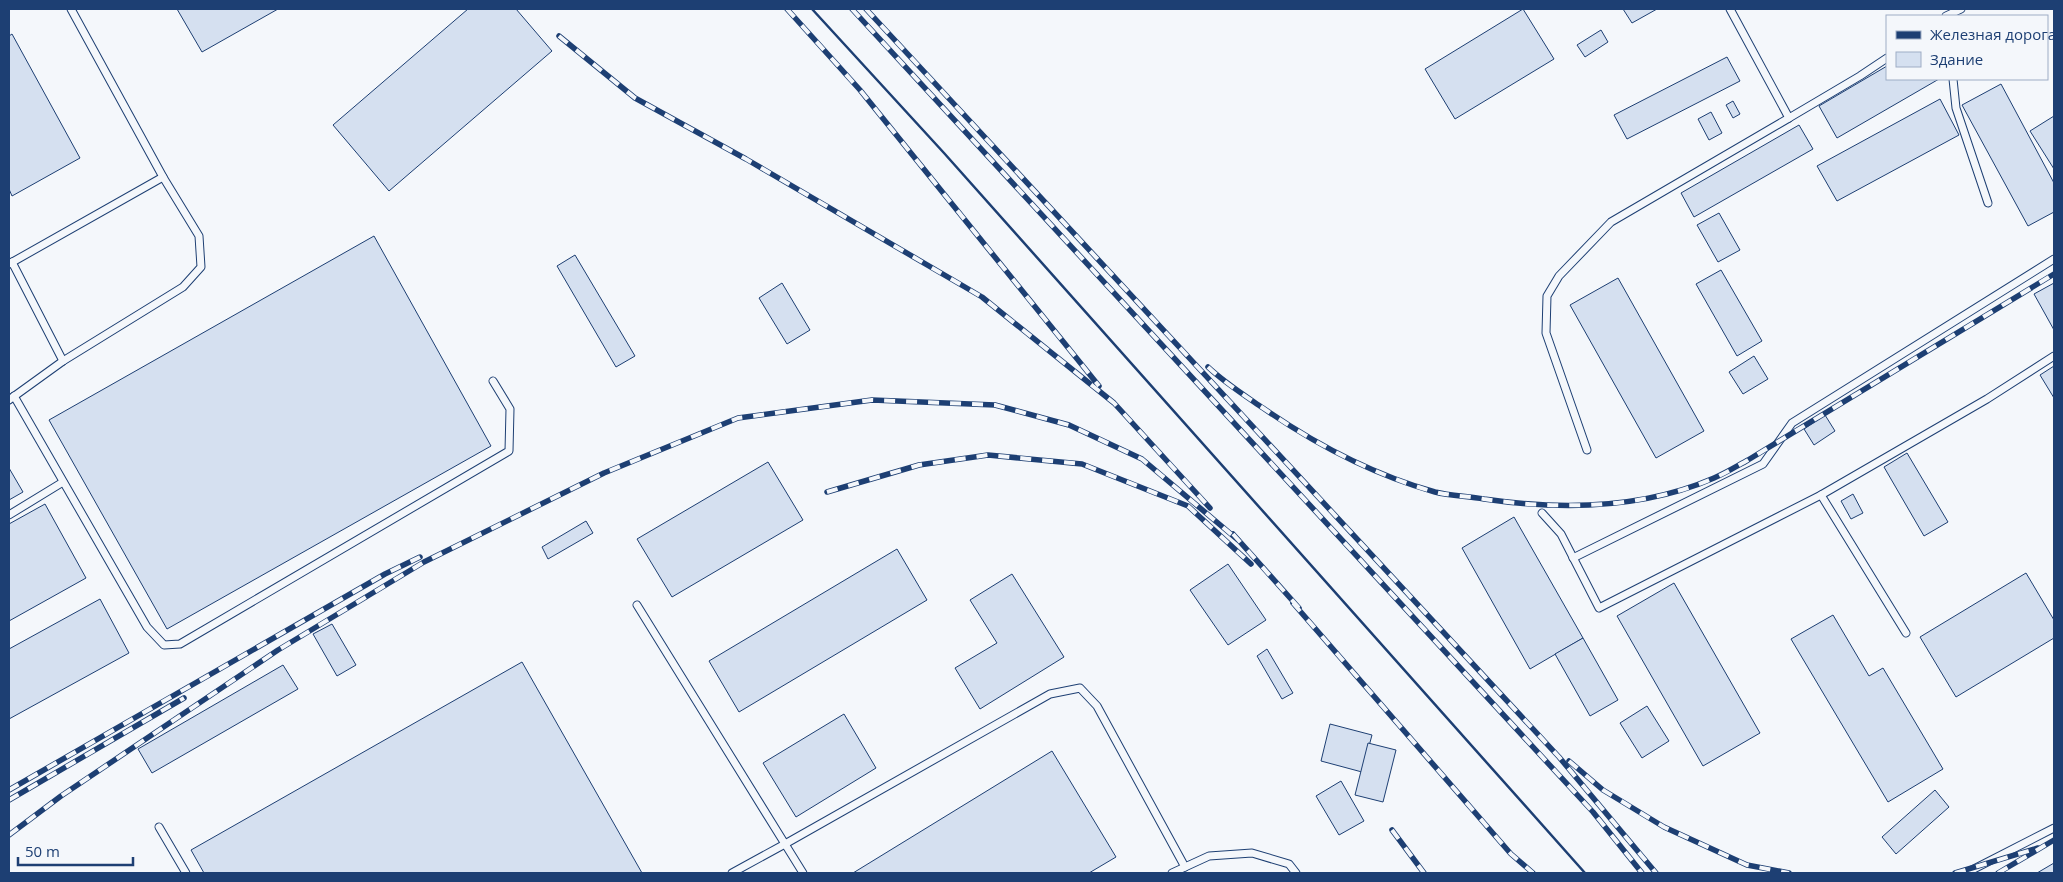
<svg xmlns="http://www.w3.org/2000/svg" width="2063" height="882" viewBox="0 0 2063 882" font-family="'Open Sans',sans-serif">
<rect width="100%" height="100%" fill="#f4f7fb"/>
<g fill="#d5e0f0" stroke="#1d3f73">
<polygon points="177,9 278,9 202,52"/>
<polygon points="468,9 516,9 552,51 389,191 333,125"/>
<polygon points="1523,9 1554,59 1455,119 1425,69"/>
<polygon points="1623,9 1657,9 1632,23"/>
<polygon points="1601,30 1608,42 1585,57 1577,45"/>
<polygon points="12,34 80,158 12,196 9,189 9,36"/>
<polygon points="1727,57 1740,81 1627,139 1614,115"/>
<polygon points="1887,66 1887,79 1939,79 1837,138 1819,106"/>
<polygon points="2001,84 2054,183 2054,212 2028,226 1962,105"/>
<polygon points="1940,99 1959,135 1837,201 1817,166"/>
<polygon points="1733,101 1740,114 1733,118 1726,105"/>
<polygon points="1711,112 1722,133 1709,140 1698,119"/>
<polygon points="2054,116 2054,169 2030,131"/>
<polygon points="1799,125 1813,149 1694,217 1681,193"/>
<polygon points="1719,213 1740,250 1718,262 1697,225"/>
<polygon points="374,236 491,446 167,629 49,420"/>
<polygon points="575,255 635,356 616,367 557,266"/>
<polygon points="1721,270 1762,341 1737,356 1696,284"/>
<polygon points="1618,278 1704,431 1656,458 1570,305"/>
<polygon points="782,283 810,330 787,344 759,298"/>
<polygon points="2054,283 2054,330 2034,294"/>
<polygon points="1754,356 1768,379 1743,394 1729,372"/>
<polygon points="2054,366 2054,398 2040,375"/>
<polygon points="1825,415 1835,431 1814,445 1804,429"/>
<polygon points="1907,453 1948,522 1924,536 1884,467"/>
<polygon points="768,462 803,520 672,597 637,539"/>
<polygon points="9,468 23,492 9,500"/>
<polygon points="1853,494 1863,513 1851,519 1841,501"/>
<polygon points="45,504 86,578 9,621 9,524"/>
<polygon points="1514,517 1583,638 1530,669 1462,548"/>
<polygon points="586,521 593,533 548,559 542,547"/>
<polygon points="897,549 927,600 739,712 709,661"/>
<polygon points="1228,564 1266,620 1228,645 1190,590"/>
<polygon points="2026,573 2054,620 2054,638 1956,697 1920,637"/>
<polygon points="1012,574 1064,657 980,709 955,668 997,643 970,600"/>
<polygon points="1674,583 1760,733 1703,766 1617,616"/>
<polygon points="100,599 129,653 9,719 9,649"/>
<polygon points="1833,615 1869,676 1883,668 1943,769 1888,802 1791,639"/>
<polygon points="332,624 356,665 337,676 313,634"/>
<polygon points="1583,638 1618,700 1590,716 1555,654"/>
<polygon points="1267,649 1293,693 1282,699 1257,656"/>
<polygon points="522,662 642,873 204,873 191,850"/>
<polygon points="283,665 298,689 152,773 138,749"/>
<polygon points="1647,706 1669,741 1642,758 1620,723"/>
<polygon points="844,714 876,768 796,817 763,763"/>
<polygon points="1330,724 1372,735 1362,772 1321,761"/>
<polygon points="1368,743 1396,750 1383,802 1355,795"/>
<polygon points="1052,751 1116,857 1089,873 853,873"/>
<polygon points="1341,781 1364,821 1339,835 1316,796"/>
<polygon points="1935,790 1949,807 1896,854 1882,837"/>
<polygon points="2054,863 2054,873 2037,873"/>
</g>
<g fill="none" stroke-linecap="round" stroke-linejoin="round">
<defs>
<g id="service">
<polyline points="1730,9 1789,118 1860,76 1887,58"/>
<polyline points="1946,16 1961,9"/>
<polyline points="1953,79 1956,108 1988,203"/>
<polyline points="12,262 63,361"/>
<polyline points="9,264 163,177"/>
<polyline points="14,396 147,627 164,645 180,644 509,451 510,409 493,381"/>
<polyline points="9,400 63,361 183,287 201,267 199,236 163,177 71,9"/>
<polyline points="1587,450 1546,333 1547,296 1559,276 1611,222 1789,118"/>
<polyline points="1821,495 1906,633"/>
<polyline points="1542,513 1561,534 1599,608 1821,495 1987,399 2054,356"/>
<polyline points="9,515 63,482"/>
<polyline points="1573,558 1763,464 1792,423 2054,259"/>
<polyline points="637,605 785,844 1050,694 1080,688 1097,706 1185,867"/>
<polyline points="159,827 186,873"/>
<polyline points="732,873 785,844 803,873"/>
<polyline points="1172,873 1209,856 1252,853 1289,864 1296,873"/>
<polyline points="1966,873 2054,828"/>
</g>
</defs>
<use href="#service" stroke="#1d3f73" stroke-width="9"/>
<use href="#service" stroke="#f4f7fb" stroke-width="7"/>
<defs>
<g id="rail">
<polyline points="787,9 860,90 1099,386"/>
<polyline points="852,9 1593,812 1642,873"/>
<polyline points="866,9 1559,757 1656,873"/>
<polyline points="559,36 635,98 746,159 982,297 1114,403 1210,508"/>
<path d="M1208 367C1225 383 1244 395 1263 408 1315 444 1374 475 1435 492 1451 496 1468 496 1484 499 1560 510 1643 509 1714 478 1726 473 1737 466 1748 460L2054 274"/>
<polyline points="827,492 919,465 988,455 1082,464 1188,506 1251,564"/>
<polyline points="1233,534 1299,608"/>
<polyline points="1293,603 1511,854 1533,873"/>
<polyline points="1569,761 1603,790 1664,827 1747,865 1789,873"/>
<polyline points="9,790 385,574 420,557"/>
<polyline points="9,800 184,698"/>
<polyline points="1392,830 1424,873"/>
<polyline points="9,835 61,796 278,650 424,562 604,473 738,418 872,400 995,405 1069,425 1142,459 1238,540"/>
<polyline points="1955,873 2038,848"/>
<polyline points="1998,873 2054,840"/>
</g>
</defs>
<use href="#rail" stroke="#1d3f73" stroke-width="5.5"/>
<use href="#rail" stroke="#f4f7fb" stroke-width="4" stroke-dasharray="11" stroke-linecap="butt"/>
<polyline stroke="#1d3f73" stroke-width="2.5" points="812,9 944,153 1585,873"/>
</g>
<rect width="2063" height="882" fill="none" stroke="#1d3f73" stroke-width="20"/>
<rect x="1886" y="15" width="162" height="65" fill="#f4f7fb" stroke="#9eadc5"/>
<rect x="1896" y="31" width="25" height="8" fill="#1d3f73" stroke="#9eadc5"/>
<text x="1930" y="40" font-size="15" fill="#1d3f73">Железная дорога</text>
<rect x="1896" y="52" width="25" height="15" fill="#d5e0f0" stroke="#9eadc5"/>
<text x="1930" y="65" font-size="15" fill="#1d3f73">Здание</text>
<path d="M18 857v8h115v-8" fill="none" stroke="#1d3f73" stroke-width="2.5"/>
<text x="25" y="857" font-size="15" fill="#1d3f73" stroke="#f4f7fb" stroke-width="4" paint-order="stroke">50 m</text>
</svg>
